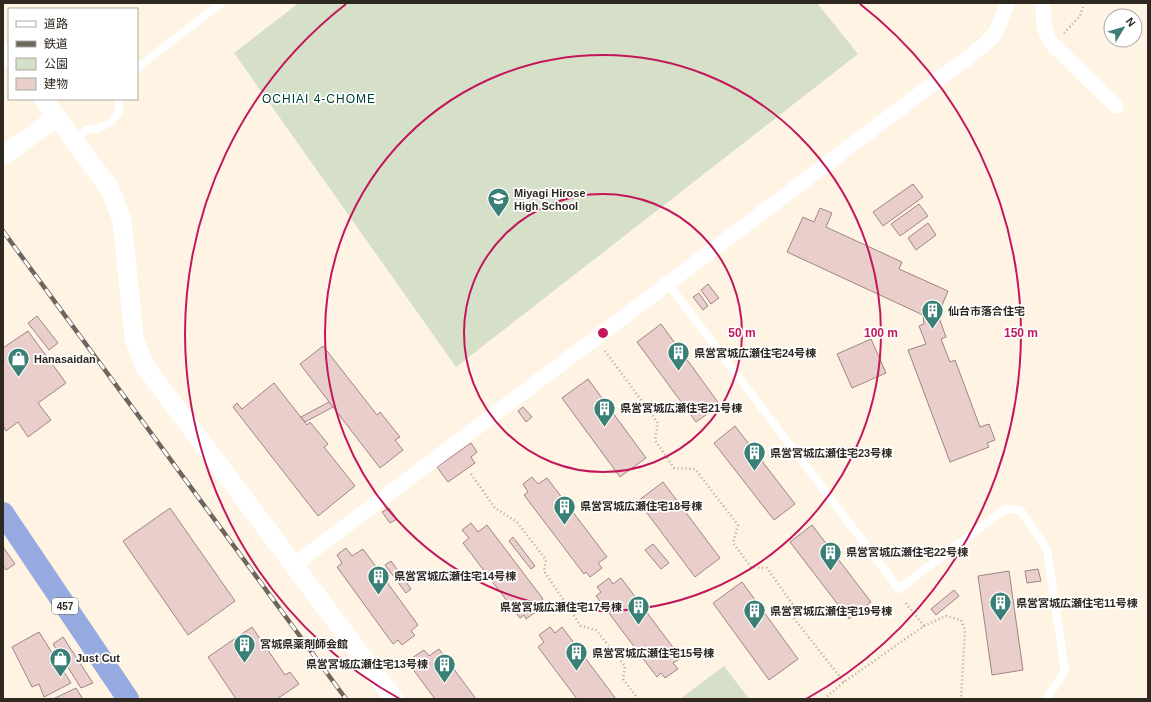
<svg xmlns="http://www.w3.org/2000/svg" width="1151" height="702" viewBox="0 0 1151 702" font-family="Arial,'Noto Sans JP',sans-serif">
<rect width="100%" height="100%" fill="#fff4e3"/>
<g fill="#d6dfc7">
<polygon points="299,3 817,3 858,54 456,367 234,53"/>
<polygon points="724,666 749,699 680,699"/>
</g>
<g fill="#eacecb" stroke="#9f8583">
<polygon points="913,184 923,197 883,226 873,212"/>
<polygon points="919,204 928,216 900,236 891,224"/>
<polygon points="820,208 832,213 826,227 902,262 899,269 948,291 938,315 946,337 941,339 950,362 955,360 980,427 989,424 995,440 987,443 989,447 950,462 908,350 926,344 919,326 924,324 923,315 787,252 803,217 814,222"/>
<polygon points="928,223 936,235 916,250 908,238"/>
<polygon points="708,284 719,298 711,304 701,290"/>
<polygon points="699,293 708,306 703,310 693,297"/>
<polygon points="37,316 58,343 49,350 28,323"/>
<polygon points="661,324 720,405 696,422 637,342"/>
<polygon points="28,331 66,383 38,403 51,420 28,437 18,422 6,431 3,426 3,348"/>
<polygon points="871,339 886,373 852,388 837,354"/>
<polygon points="323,346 377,415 380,412 400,437 395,440 403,450 380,468 300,364"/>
<polygon points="588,379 646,458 620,477 562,398"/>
<polygon points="274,383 307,425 310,422 328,444 324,447 355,486 318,516 233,407 237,403 242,409"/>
<polygon points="329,402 333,407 305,422 301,417"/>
<polygon points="523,407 532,417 526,422 518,411"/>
<polygon points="735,426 795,504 774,520 714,443"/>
<polygon points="471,443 477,452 471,457 475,463 448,482 437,467"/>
<polygon points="532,477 538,484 547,478 607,557 598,563 602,568 590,577 586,572 584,574 524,495 528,492 523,484"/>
<polygon points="663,482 720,558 695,577 638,501"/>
<polygon points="170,508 235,601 188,635 123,541"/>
<polygon points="389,508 397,519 390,523 382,512"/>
<polygon points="471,523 478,532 487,525 543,599 534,607 537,611 526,619 524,615 520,618 463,543 469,538 462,530"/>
<polygon points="812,525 871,602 849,619 790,542"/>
<polygon points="513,537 535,566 531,569 509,541"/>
<polygon points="653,544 669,563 661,569 645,550"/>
<polygon points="3,547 15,564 6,570 3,566"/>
<polygon points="346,548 352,556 363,549 418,625 411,631 415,635 402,645 398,640 393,644 337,567 342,563 337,555"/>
<polygon points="391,561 411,589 406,593 385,565"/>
<polygon points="1038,569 1041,581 1027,583 1025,571"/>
<polygon points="1009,571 1023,670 992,675 978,576"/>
<polygon points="609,578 613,584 621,578 681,658 673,663 678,669 665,678 661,673 657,677 596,596 601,592 597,587"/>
<polygon points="742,582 798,659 769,680 713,603"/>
<polygon points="954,590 959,596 936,615 931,609"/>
<polygon points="252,627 285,675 290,672 299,684 277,699 236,699 208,657"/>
<polygon points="550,627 555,633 562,627 616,699 577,699 538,647 544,642 539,635"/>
<polygon points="39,632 71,683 44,697 39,684 32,687 12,647"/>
<polygon points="63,637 93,683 81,688 53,644"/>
<polygon points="439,649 476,699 435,699 412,668 417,665 412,658 424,650 429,656"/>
<polygon points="76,688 83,699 53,699"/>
</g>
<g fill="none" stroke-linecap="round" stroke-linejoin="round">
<g stroke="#b0a79a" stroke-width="2.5" stroke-dasharray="1 3" stroke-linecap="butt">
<polyline points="1064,33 1080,16 1084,3"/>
<polyline points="605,351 658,423 655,440 674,468 695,469 738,525 733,543 751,567 767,568 793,605 792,616 844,682"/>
<polyline points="471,474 495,508 517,522 546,560 544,571 581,626 596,630 625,666 623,679 638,699"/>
<polyline points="924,626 946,616 961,620 965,630 961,699"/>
<polyline points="824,699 844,682 924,626 904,601"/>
</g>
<g stroke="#fff" stroke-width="8">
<polyline points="137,68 221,3"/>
<polyline points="74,140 87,130 99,128 111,122 119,111 119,99"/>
<polyline points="669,285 899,589 1005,509 1020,510 1047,549 1065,671 1046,699"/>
</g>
<g stroke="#fff" stroke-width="15">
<path d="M1043 3C1043 19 1043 32 1053 45L1116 106"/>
<polyline points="294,565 978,50 996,33 1007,3"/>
</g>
<g stroke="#fff" stroke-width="19">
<polyline points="3,52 9,57"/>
<polyline points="43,99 110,189 122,220 134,338 144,365 394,699"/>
<polyline points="3,156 57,117"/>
</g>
<polyline stroke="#97aadf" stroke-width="22" points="3,513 128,699"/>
<defs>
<polyline id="rail" points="3,231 346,699"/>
</defs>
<use href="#rail" stroke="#6e665c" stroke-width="4.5"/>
<use href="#rail" stroke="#fff" stroke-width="3" stroke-dasharray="9" stroke-linecap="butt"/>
</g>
<g fill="none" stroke="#c2185b" stroke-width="2">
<circle cx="603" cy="333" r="139"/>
<circle cx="603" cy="333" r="278"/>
<path d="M400 699A418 418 0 0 1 346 4M860 4A418 418 0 0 1 806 699"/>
</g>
<defs>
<symbol id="school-pin" viewBox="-11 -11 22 30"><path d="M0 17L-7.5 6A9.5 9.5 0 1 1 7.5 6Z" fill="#3b8076" stroke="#fff"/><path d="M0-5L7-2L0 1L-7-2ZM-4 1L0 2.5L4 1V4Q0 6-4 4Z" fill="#fff"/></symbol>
<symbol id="building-pin" viewBox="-11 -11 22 30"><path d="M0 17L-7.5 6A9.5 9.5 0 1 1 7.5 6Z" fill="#3b8076" stroke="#fff"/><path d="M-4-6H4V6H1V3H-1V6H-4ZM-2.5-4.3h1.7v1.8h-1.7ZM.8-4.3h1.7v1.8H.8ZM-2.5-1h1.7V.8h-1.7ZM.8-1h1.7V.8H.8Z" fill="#fff"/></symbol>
<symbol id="shop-pin" viewBox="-11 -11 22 30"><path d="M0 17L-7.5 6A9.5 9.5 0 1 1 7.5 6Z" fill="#3b8076" stroke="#fff"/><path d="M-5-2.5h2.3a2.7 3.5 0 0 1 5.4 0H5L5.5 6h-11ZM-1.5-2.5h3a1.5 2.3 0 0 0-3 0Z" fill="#fff"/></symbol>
</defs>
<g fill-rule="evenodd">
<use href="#school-pin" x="486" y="186" width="25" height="34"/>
<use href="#building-pin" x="920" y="298" width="25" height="34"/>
<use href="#building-pin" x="666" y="340" width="25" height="34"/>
<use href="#shop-pin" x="6" y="346" width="25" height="34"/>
<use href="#building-pin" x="592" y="396" width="25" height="34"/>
<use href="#building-pin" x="742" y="440" width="25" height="34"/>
<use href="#building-pin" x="552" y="494" width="25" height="34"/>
<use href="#building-pin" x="818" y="540" width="25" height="34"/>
<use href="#building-pin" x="366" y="564" width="25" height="34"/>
<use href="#building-pin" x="988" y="590" width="25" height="34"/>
<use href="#building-pin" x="626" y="594" width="25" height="34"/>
<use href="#building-pin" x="742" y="598" width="25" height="34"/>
<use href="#building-pin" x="232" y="632" width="25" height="34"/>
<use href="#building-pin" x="564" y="640" width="25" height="34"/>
<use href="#shop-pin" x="48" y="646" width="25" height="34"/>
<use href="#building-pin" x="432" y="652" width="25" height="34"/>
</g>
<g text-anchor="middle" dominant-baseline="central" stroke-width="3.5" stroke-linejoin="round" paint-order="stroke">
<rect fill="#fff" stroke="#6d6864" stroke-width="1" x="52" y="598" width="26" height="16" rx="3"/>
<g font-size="10" font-weight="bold" fill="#2e2821">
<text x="65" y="606">457</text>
</g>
<g font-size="11" font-weight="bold" fill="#2e2821" stroke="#fff" text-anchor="start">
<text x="514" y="193">Miyagi Hirose<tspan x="514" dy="13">High School</tspan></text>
<text x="948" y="311">仙台市落合住宅</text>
<text x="694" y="353">県営宮城広瀬住宅24号棟</text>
<text x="34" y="359">Hanasaidan</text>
<text x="620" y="408">県営宮城広瀬住宅21号棟</text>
<text x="770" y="453">県営宮城広瀬住宅23号棟</text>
<text x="580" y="506">県営宮城広瀬住宅18号棟</text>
<text x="846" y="552">県営宮城広瀬住宅22号棟</text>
<text x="394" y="576">県営宮城広瀬住宅14号棟</text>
<text x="1016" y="603">県営宮城広瀬住宅11号棟</text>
<text x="622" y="607" text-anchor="end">県営宮城広瀬住宅17号棟</text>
<text x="770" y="611">県営宮城広瀬住宅19号棟</text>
<text x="260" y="644">宮城県薬剤師会館</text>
<text x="592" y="653">県営宮城広瀬住宅15号棟</text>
<text x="76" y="658">Just Cut</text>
<text x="428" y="664" text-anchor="end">県営宮城広瀬住宅13号棟</text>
</g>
<g font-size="12" letter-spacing="1" fill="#004039" stroke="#fff">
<text x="319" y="99">OCHIAI 4-CHOME</text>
</g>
</g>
<circle cx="603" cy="333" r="6" fill="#c2185b" stroke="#fff" stroke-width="2"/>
<g font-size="12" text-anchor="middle" font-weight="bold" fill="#c2185b" stroke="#fff" stroke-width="3.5" stroke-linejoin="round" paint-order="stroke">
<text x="742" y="337">50 m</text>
<text x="881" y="337">100 m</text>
<text x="1021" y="337">150 m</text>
</g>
<rect width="1151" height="702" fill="none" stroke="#2e2821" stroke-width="8"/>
<rect x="8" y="8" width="130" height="92" fill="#ffffff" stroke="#aba9a6"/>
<rect x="16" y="21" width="20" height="6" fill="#ffffff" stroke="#aba9a6"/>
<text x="44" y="28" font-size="12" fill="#2e2821">道路</text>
<rect x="16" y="41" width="20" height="6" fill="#6e665c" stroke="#aba9a6"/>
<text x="44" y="48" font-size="12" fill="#2e2821">鉄道</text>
<rect x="16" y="58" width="20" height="12" fill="#d6dfc7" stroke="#aba9a6"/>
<text x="44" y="68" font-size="12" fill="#2e2821">公園</text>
<rect x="16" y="78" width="20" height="12" fill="#eacecb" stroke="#aba9a6"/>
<text x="44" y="88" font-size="12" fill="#2e2821">建物</text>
<g transform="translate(1123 28) rotate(52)"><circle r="19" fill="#ffffff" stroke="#aba9a6"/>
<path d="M0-3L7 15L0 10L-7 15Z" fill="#3b8076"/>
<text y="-6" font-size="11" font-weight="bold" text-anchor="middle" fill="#2e2821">N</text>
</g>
</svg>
